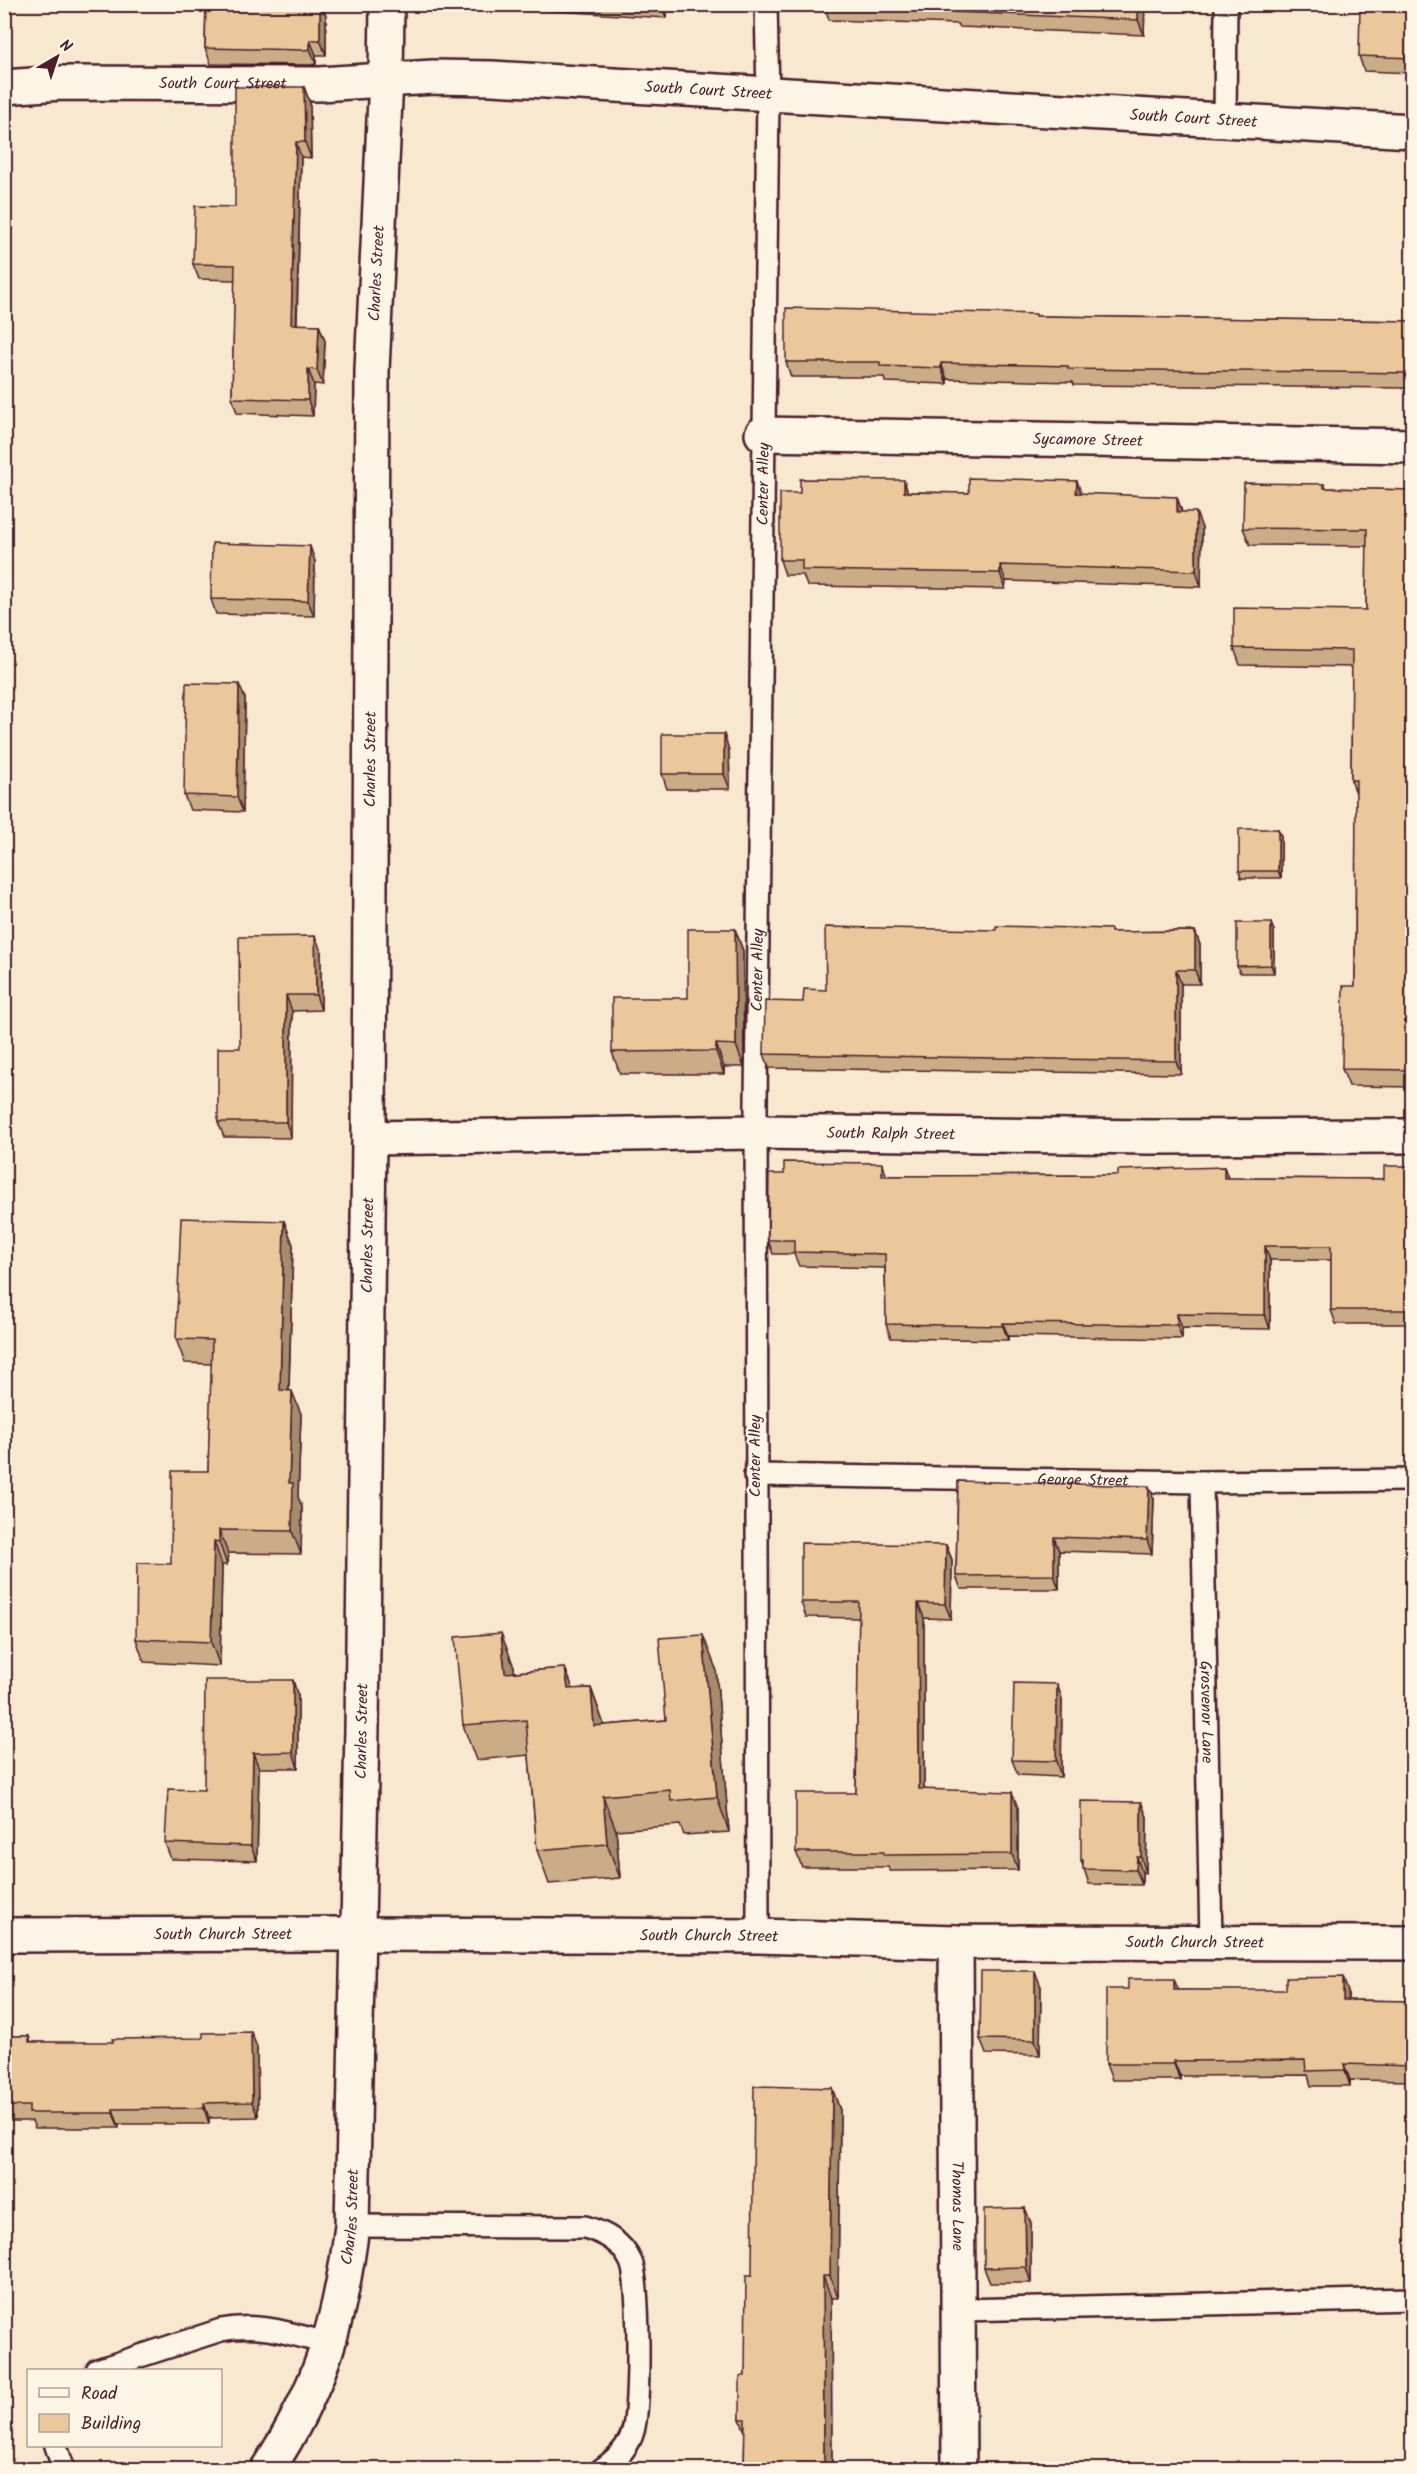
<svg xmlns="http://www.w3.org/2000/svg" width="1417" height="2474" viewBox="0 0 1417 2474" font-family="Kalam,sans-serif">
<rect width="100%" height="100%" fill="#f7e8cf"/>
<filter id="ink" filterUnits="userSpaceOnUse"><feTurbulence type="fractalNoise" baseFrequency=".0167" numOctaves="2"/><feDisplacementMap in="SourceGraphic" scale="12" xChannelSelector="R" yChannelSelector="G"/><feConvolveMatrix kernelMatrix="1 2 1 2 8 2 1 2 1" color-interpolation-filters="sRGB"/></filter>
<g filter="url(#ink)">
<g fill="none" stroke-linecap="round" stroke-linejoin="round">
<defs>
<g id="lane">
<polyline points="1225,121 1226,4"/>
<path id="s1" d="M755 1475 1202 1482 1412 1480"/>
<path id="s2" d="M1202 1482 1211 1942"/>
<path id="s3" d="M758 1936 756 1102 768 96 766 4"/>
<path d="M352 2226 585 2227C605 2233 622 2242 631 2262 640 2281 640 2409 633 2431 629 2447 614 2461 601 2470"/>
<polyline points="960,2310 1412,2299"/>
<path d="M97 2370 221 2330C260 2322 292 2334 329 2344"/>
<polyline points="56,2446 64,2470"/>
</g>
<g id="street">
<path id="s4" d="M4 87 61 83 319 84 433 77 492 78 1412 131"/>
<path id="s5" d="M762 434 1412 446"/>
<path id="s6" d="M369 1138 756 1132 1151 1137 1412 1136"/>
<path id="s7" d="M4 1935 359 1934 758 1936 956 1942 1412 1943"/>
<path id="s8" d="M956 1942 959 2470"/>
<path id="s9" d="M267 2470C321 2388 340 2321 352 2226L362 1728 369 1138 372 370 386 79 387 4"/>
</g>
</defs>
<use href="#lane" stroke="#4a1f2b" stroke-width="26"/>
<use href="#street" stroke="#4a1f2b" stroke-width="38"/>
<use href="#lane" stroke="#fcf5e5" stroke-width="21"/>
<use href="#street" stroke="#fcf5e5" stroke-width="33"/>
</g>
<g fill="#caac86" stroke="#4a1f2b" stroke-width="1.5">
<polygon points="206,4 322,4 326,16 326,55 316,55 316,64 310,65 211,64 205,48"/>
<polygon points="475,4 667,4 666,18 476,6"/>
<polygon points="824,4 1145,4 1144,35 960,27 958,24 829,20"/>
<polygon points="1413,4 1413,73 1364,71 1359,56"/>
<polygon points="304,87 310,103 311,158 301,157 297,325 319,325 325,341 323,385 314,384 313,416 237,413 232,398 235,280 199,279 193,264 235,207"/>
<polygon points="1037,316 1413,321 1413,388 1074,385 1073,382 947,379 947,384 885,382 884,377 791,377 786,362"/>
<polygon points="1077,481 1081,494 1177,497 1182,512 1202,528 1201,587 1006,581 1005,589 807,586 803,575 785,575 780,560 800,493 908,492 969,493"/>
<polygon points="1413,481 1413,1087 1349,1086 1342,1069 1355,986 1356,793 1351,780 1352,667 1240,665 1234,648 1366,610 1367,546 1250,545 1243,528 1324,484 1326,488 1411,490"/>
<polygon points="315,561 314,616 216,614 211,599"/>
<polygon points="245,699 243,812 190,810 184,795"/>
<polygon points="729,750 730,789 667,789 662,774"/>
<polygon points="1278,829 1281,836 1281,878 1241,878 1239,871"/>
<polygon points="735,929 743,951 744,1067 724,1067 724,1074 620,1074 612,1052 688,998"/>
<polygon points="1195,931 1200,945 1200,984 1181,984 1181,1074 769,1068 764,1054 803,1002 826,990 1112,932"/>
<polygon points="1274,931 1274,973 1240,973 1237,966"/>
<polygon points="321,951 321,1010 292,1011 291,1138 224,1137 218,1122 240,1048"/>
<polygon points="1413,1166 1413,1327 1411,1324 1336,1324 1331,1310 1331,1260 1270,1260 1270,1329 1182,1328 1182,1339 1008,1336 1008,1340 891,1338 886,1324 885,1268 799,1266 794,1254 773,1254 768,1240 784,1174 886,1176 1118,1175 1224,1167 1228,1178 1384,1179"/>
<polygon points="284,1221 293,1245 289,1391 301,1414 298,1497 302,1507 301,1554 228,1553 227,1565 222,1565 220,1666 144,1662 136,1639 171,1564 208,1471 212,1364 185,1363 176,1339"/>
<polygon points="958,1481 1154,1499 1152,1554 1059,1551 1059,1589 961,1589 956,1576"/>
<polygon points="946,1545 952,1560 951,1619 924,1618 924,1789 1018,1808 1018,1870 890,1871 888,1867 802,1867 796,1852 856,1793 859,1618 806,1617 801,1602"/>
<polygon points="514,1667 514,1672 565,1668 573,1689 591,1688 603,1722 604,1725 666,1720 716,1669 729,1832 684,1835 680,1825 616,1830 620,1878 549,1884 537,1850 529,1755 476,1760 463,1725"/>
<polygon points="1057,1684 1062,1699 1061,1777 1018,1775 1012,1760"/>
<polygon points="298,1696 298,1768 259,1768 257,1861 171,1859 165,1843 204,1790"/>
<polygon points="1141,1802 1147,1817 1146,1873 1142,1872 1142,1885 1089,1884 1081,1860"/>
<polygon points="1041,1987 1040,2055 986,2054 980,2039"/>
<polygon points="1178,1990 1348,1992 1348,2000 1413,2001 1413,2081 1350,2080 1350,2086 1311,2086 1308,2075 1180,2076 1180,2080 1112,2080 1106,2064"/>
<polygon points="4,2036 29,2036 31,2042 257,2047 258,2117 209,2118 209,2124 118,2124 119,2128 35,2128 32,2121 4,2121"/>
<polygon points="832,2088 840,2110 838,2298 831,2298 832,2469 744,2469 745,2432 740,2419 745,2376 752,2275"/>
<polygon points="1025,2208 1031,2223 1031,2283 990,2283 984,2268"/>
</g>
<g fill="#a48c6d" stroke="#4a1f2b" stroke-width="1.5">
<polygon points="320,4 322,4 326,16 326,55 320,40"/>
<polygon points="661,4 667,4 666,18"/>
<polygon points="1138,4 1145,4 1144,35 1138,20"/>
<polygon points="310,40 316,55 316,64 310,49"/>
<polygon points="304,87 310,103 311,158 305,142"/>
<polygon points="296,142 301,157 296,340 291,324"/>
<polygon points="319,325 325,341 323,385 317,370"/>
<polygon points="941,363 947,379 947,384 941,368"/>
<polygon points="308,369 314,384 313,416 308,400"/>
<polygon points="904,480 909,496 904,492"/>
<polygon points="1077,481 1082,496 1076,493"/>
<polygon points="1177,497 1182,513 1177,512"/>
<polygon points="1196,512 1202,528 1201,587 1196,571"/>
<polygon points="310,546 315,561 314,616 308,601"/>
<polygon points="1000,565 1006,581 1005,589 1000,573"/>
<polygon points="239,684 245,699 243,812 237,797"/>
<polygon points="724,734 729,750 730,789 724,774"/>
<polygon points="1278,829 1281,836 1281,878 1278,871"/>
<polygon points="1271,923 1274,931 1274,973 1271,965"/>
<polygon points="735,929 743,951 744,1067 736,1045"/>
<polygon points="1195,931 1200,945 1200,984 1195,970"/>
<polygon points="315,936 321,951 321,1010 316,995"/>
<polygon points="1176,970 1181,984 1181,1074 1176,1061"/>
<polygon points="286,995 292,1011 291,1138 286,1122"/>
<polygon points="716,1044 724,1067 724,1074 716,1051"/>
<polygon points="882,1163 887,1177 882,1176"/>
<polygon points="1224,1167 1229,1181 1224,1178"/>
<polygon points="284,1221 293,1245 288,1414 280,1390"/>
<polygon points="1265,1246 1270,1260 1270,1329 1265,1315"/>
<polygon points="1177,1314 1182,1328 1182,1339 1177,1325"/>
<polygon points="1003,1323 1008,1336 1008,1340 1003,1326"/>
<polygon points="292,1391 301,1414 298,1497 302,1507 301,1554 292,1531 289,1483"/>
<polygon points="1149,1486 1154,1499 1152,1554 1147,1540"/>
<polygon points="219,1530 228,1553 227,1565 219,1542"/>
<polygon points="1054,1537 1059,1551 1059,1589 1054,1575"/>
<polygon points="214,1541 222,1565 220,1666 211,1642"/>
<polygon points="946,1545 952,1560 951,1619 945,1604"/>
<polygon points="918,1603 924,1618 924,1804 919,1789"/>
<polygon points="501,1633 514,1667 517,1707 505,1673"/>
<polygon points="703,1635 716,1669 729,1832 717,1797"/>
<polygon points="565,1668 578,1702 568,1689"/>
<polygon points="293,1680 298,1696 298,1768 293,1752"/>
<polygon points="1057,1684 1062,1699 1061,1777 1056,1761"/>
<polygon points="591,1688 603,1722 607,1760 594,1726"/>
<polygon points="253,1753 259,1768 257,1861 251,1846"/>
<polygon points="1012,1792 1018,1808 1018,1870 1012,1854"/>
<polygon points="603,1796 616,1830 620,1878 607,1844"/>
<polygon points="1141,1802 1147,1817 1146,1873 1141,1857"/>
<polygon points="1137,1857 1142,1872 1142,1885 1136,1870"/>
<polygon points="1035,1971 1041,1987 1040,2055 1035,2040"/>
<polygon points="1343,1977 1348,1992 1349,2015 1343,2000"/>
<polygon points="1174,1979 1180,1994 1174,1990"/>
<polygon points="251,2032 257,2047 258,2117 252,2102"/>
<polygon points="1174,2061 1180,2076 1180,2080 1174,2064"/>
<polygon points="1344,2064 1350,2080 1350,2086 1345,2070"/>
<polygon points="832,2088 840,2110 838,2298 830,2276"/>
<polygon points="204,2103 209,2118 209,2124 204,2108"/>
<polygon points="113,2109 118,2124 119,2128 113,2113"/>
<polygon points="1025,2208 1031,2223 1031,2283 1026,2267"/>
<polygon points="823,2276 831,2298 832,2469 824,2469"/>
</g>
<g fill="#ebc89c" stroke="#4a1f2b" stroke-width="1.5">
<polygon points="206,4 320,4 320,40 310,40 310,49 304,50 205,48"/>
<polygon points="824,4 1138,4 1138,20 954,12 954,9"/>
<polygon points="1360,4 1413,4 1413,58 1359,56"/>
<polygon points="235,87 304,87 305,142 296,142 291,324 319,325 317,370 308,369 308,400 232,398 235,265 193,264 195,206 235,207"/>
<polygon points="786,308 1036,314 1036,316 1413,321 1413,373 1068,369 1068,366 941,363 941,368 880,366 880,362 786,362"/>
<polygon points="969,478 1077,481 1076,493 1177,497 1177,512 1196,512 1196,571 1000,565 1000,573 802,570 802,560 780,560 780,493 800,493 800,479 904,480 904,492 969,493"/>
<polygon points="1411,481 1413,481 1413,1070 1342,1069 1343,986 1355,986 1356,780 1351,780 1352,650 1234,648 1234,608 1366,610 1367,529 1243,528 1244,483 1324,484 1324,488 1411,490"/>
<polygon points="212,543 310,546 308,601 211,599"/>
<polygon points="186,683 239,684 237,797 184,795"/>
<rect x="662" y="734" width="62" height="40"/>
<rect x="1239" y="829" width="39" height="42"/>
<polygon points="1237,923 1271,923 1271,965 1237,966"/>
<polygon points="996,926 1111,929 1111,932 1195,931 1195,970 1176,970 1176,1061 764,1054 765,1001 803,1002 804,989 826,990 825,927 996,930"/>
<polygon points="688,929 735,929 736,1045 716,1044 716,1051 612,1052 612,998 688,998"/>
<polygon points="315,936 316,995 286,995 286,1122 218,1122 218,1048 240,1048 239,937"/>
<polygon points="784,1162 882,1163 882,1176 1118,1175 1118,1170 1224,1167 1224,1178 1384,1179 1384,1166 1413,1166 1413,1316 1408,1316 1408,1310 1331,1310 1331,1246 1265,1246 1265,1315 1177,1314 1177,1325 1003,1323 1003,1326 886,1324 885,1254 794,1252 794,1240 768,1240 769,1174 784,1174"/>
<polygon points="181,1218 284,1221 280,1390 292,1391 289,1483 293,1483 292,1531 219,1530 219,1542 214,1541 211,1642 136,1639 137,1563 171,1564 172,1471 208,1471 212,1340 176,1339"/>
<polygon points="958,1481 1149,1486 1147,1540 1054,1537 1054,1575 956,1576"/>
<polygon points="801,1543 946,1545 945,1604 918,1603 919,1789 1012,1792 1012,1854 884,1855 884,1852 796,1852 796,1793 856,1793 859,1602 801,1602"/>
<polygon points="501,1633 505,1673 565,1668 568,1689 591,1688 594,1726 666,1720 659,1638 703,1635 717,1797 671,1801 670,1790 603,1796 607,1844 537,1850 526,1720 463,1725 455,1637"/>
<polygon points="205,1680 293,1680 293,1752 253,1753 251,1846 165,1843 168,1789 204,1790"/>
<polygon points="1014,1683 1057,1684 1056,1761 1012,1760"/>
<polygon points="1081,1801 1141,1802 1141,1857 1137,1857 1136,1870 1083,1869 1083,1860 1081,1860"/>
<polygon points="981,1971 1035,1971 1035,2040 980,2039"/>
<polygon points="1343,1977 1343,2000 1413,2001 1413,2066 1344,2064 1345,2070 1306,2071 1305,2060 1174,2061 1174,2064 1106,2064 1106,1989 1128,1989 1128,1979 1174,1979 1174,1990 1286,1990 1286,1978"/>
<polygon points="251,2032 252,2102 204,2103 204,2108 113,2109 113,2113 29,2113 29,2106 4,2106 4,2036 29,2036 29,2042 113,2042 112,2039 203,2038 203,2033"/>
<polygon points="754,2086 832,2088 830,2276 823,2276 824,2469 744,2469 745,2419 740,2419 740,2376 745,2376 746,2275 752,2275"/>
<polygon points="1025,2208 1026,2267 984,2268 984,2209"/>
<rect x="1408" y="2457" width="5" height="12"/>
</g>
</g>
<g text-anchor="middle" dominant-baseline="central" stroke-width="5" stroke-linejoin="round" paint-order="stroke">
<g font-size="16" fill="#4a1f2b" stroke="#fcf5e5">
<text stroke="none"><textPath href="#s4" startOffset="219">South Court Street</textPath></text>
<text stroke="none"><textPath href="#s4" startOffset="705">South Court Street</textPath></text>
<text stroke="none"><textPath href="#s4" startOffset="1191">South Court Street</textPath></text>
<text stroke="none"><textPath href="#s9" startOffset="2214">Charles Street</textPath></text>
<text stroke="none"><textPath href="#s5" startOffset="326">Sycamore Street</textPath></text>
<text stroke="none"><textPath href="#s3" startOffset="1452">Center Alley</textPath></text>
<text stroke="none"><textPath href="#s9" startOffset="1728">Charles Street</textPath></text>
<text stroke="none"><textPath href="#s3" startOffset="966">Center Alley</textPath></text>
<text stroke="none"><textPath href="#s6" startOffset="522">South Ralph Street</textPath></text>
<text stroke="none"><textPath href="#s9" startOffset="1242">Charles Street</textPath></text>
<text transform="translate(755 1456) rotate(-90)">Center Alley</text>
<text stroke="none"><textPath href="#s1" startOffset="328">George Street</textPath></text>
<text stroke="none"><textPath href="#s2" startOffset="230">Grosvenor Lane</textPath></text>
<text stroke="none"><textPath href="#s9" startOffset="756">Charles Street</textPath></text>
<text stroke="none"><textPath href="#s7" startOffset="219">South Church Street</textPath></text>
<text stroke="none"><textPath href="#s7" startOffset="705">South Church Street</textPath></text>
<text stroke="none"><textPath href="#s7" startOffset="1191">South Church Street</textPath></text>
<text stroke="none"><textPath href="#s8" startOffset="264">Thomas Lane</textPath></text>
<text stroke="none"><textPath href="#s9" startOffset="270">Charles Street</textPath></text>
</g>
</g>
<rect width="1417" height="2474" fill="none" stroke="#fcf5e5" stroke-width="24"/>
<rect x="12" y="12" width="1393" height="2450" fill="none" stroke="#4a1f2b" stroke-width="2" filter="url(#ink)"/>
<rect x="27" y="2369" width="195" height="78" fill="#fcf5e5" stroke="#b59f9b" stroke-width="1.5"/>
<rect x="39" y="2388" width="30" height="9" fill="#fcf5e5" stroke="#b59f9b" stroke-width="1.5"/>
<text x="81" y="2399" font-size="18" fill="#4a1f2b">Road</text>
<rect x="39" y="2414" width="30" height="18" fill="#ebc89c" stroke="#b59f9b" stroke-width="1.5"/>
<text x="81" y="2429" font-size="18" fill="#4a1f2b">Building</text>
<g transform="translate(57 57) rotate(39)" stroke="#fcf5e5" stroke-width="4.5" paint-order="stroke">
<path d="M0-4.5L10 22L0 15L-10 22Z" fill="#4a1f2b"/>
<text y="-9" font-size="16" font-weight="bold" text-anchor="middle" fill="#4a1f2b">N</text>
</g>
</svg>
